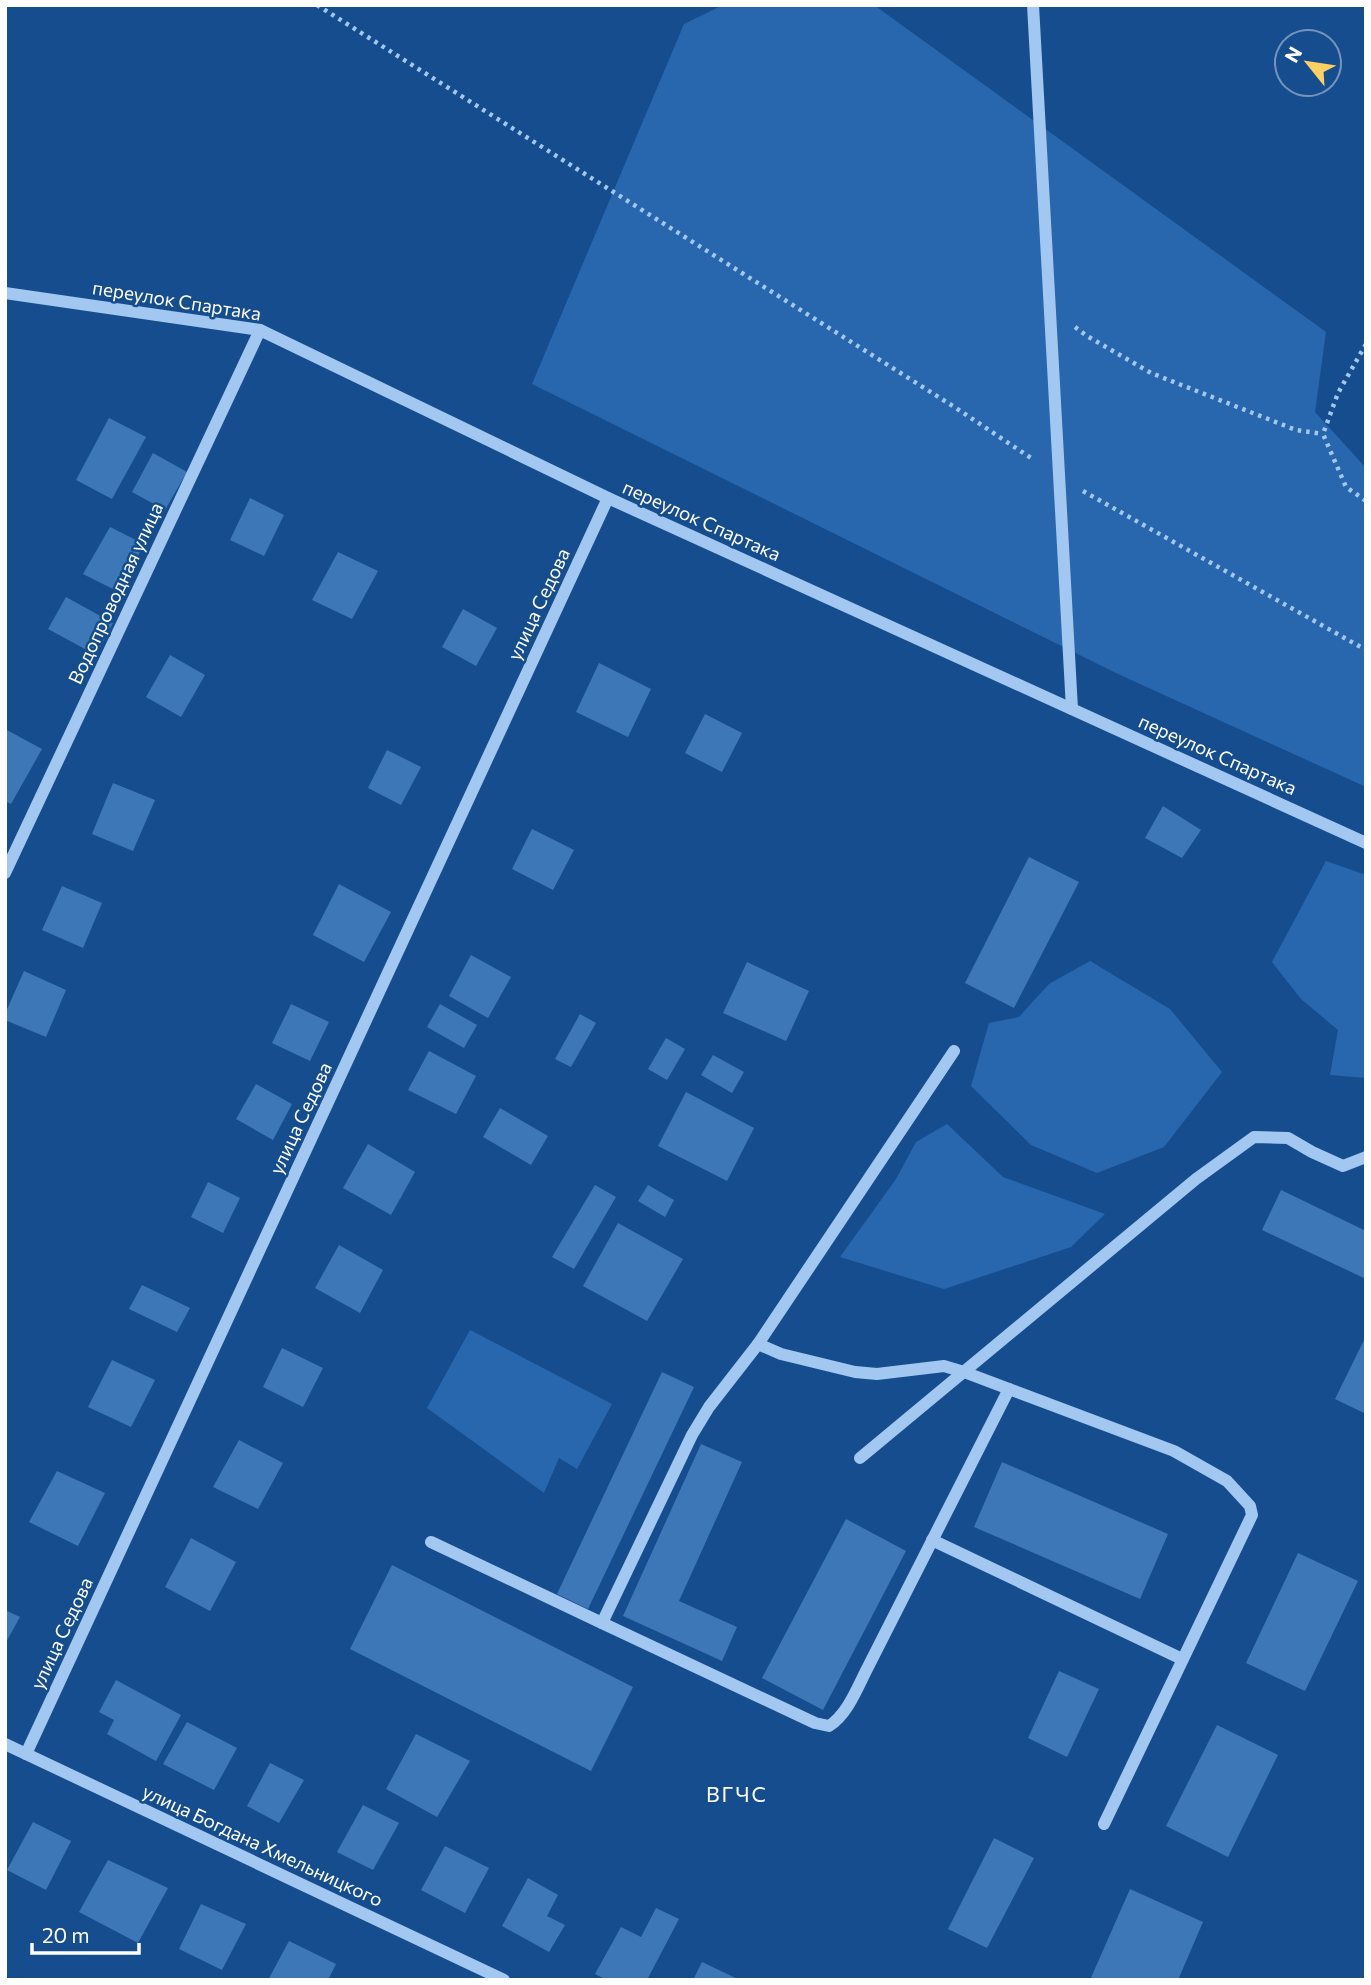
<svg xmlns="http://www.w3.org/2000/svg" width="1371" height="1985" viewBox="0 0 1371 1985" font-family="Commissioner,sans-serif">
<rect width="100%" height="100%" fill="#164d8f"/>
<g fill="#2867ae">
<polygon points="723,5 874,5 1326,332 1315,412 1366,468 1366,787 1116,673 532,384 684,24"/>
<polygon points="1326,861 1366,875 1366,1078 1330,1075 1338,1030 1301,999 1272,962"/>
<polygon points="1090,961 1170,1009 1222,1072 1164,1147 1097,1173 1031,1145 971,1086 989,1023 1019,1017 1049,984"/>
<polygon points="947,1124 1003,1177 1105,1214 1071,1247 944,1289 840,1257 896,1179 916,1142"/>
<polygon points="470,1330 612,1404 577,1469 559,1458 544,1493 427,1408"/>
</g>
<g fill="#3e77b8">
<polygon points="109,418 146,437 112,499 76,480"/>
<polygon points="153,453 187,472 165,510 132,492"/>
<polygon points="250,498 284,515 264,556 230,540"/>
<polygon points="110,527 144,544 119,592 83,574"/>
<polygon points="338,552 378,571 352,619 312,600"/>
<polygon points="66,597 113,623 96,655 48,629"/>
<polygon points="463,609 497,628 476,666 442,647"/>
<polygon points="170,655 205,675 181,717 146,697"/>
<polygon points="599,663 651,689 628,737 576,712"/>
<polygon points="705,714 742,733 722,772 685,753"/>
<polygon points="5,729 42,749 11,804 5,801"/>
<polygon points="387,750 421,767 401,805 368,788"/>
<polygon points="113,783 155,800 133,851 92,834"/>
<polygon points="1163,806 1201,830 1182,858 1145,838"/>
<polygon points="532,829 574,850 553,890 512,869"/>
<polygon points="1029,857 1079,882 1014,1008 965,983"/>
<polygon points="339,884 391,912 364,962 313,935"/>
<polygon points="62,886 102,903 83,948 42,930"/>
<polygon points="471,955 511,977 488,1018 449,996"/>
<polygon points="747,962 809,991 786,1041 723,1013"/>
<polygon points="24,971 66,990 46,1037 5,1020 5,1014"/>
<polygon points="291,1004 329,1022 310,1061 272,1043"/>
<polygon points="440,1004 477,1025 464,1048 427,1027"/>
<polygon points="580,1014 596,1023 571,1067 555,1059"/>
<polygon points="666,1038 685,1049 667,1080 648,1069"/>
<polygon points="429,1051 476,1076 456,1114 408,1090"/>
<polygon points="713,1055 744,1072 732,1093 701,1075"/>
<polygon points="256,1084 292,1104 273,1140 236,1119"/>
<polygon points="686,1092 754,1128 727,1181 658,1146"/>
<polygon points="500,1108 548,1136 531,1165 483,1137"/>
<polygon points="368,1144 415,1172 391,1215 343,1188"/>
<polygon points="208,1182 240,1198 223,1233 191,1217"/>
<polygon points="595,1185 616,1197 574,1269 552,1257"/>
<polygon points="648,1185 674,1200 665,1217 638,1201"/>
<polygon points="1281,1190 1366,1231 1366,1279 1262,1230"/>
<polygon points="618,1223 683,1259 647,1321 583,1286"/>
<polygon points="339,1245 383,1270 360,1313 315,1288"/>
<polygon points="142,1285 190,1308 177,1332 129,1309"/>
<polygon points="1366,1336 1366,1414 1335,1399"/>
<polygon points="282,1348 323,1368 303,1407 263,1387"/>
<polygon points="112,1360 155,1380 131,1427 88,1407"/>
<polygon points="662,1372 694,1387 588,1609 557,1594"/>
<polygon points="239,1440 283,1463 258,1509 213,1487"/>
<polygon points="701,1444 742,1462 679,1601 737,1627 722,1661 623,1616"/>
<polygon points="1002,1462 1168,1534 1140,1599 974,1527"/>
<polygon points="57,1471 105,1493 78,1546 29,1522"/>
<polygon points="846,1519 906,1551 823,1710 762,1678"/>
<polygon points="191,1538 236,1562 210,1611 165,1587"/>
<polygon points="1298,1553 1358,1581 1305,1691 1246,1663"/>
<polygon points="392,1565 633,1687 591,1771 350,1649"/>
<polygon points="5,1610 20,1617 5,1644"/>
<polygon points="1059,1671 1099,1689 1067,1757 1028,1738"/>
<polygon points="116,1680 181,1715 156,1761 107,1734 114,1720 99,1712"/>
<polygon points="187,1722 237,1748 214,1790 163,1764"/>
<polygon points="1217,1725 1278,1755 1228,1857 1166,1826"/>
<polygon points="416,1734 470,1761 437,1817 386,1789"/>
<polygon points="270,1763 304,1780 279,1823 247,1806"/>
<polygon points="363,1805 399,1823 373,1870 337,1852"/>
<polygon points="33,1822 71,1841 46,1890 7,1870"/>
<polygon points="994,1838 1034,1858 987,1948 948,1929"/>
<polygon points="445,1846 489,1868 465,1913 421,1890"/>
<polygon points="108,1860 168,1888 138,1943 79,1912"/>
<polygon points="528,1878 558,1895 547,1916 565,1925 549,1952 502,1926"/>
<polygon points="1130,1889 1203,1922 1178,1980 1090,1980"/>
<polygon points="201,1904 246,1924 222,1970 179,1949"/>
<polygon points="656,1908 679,1919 647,1980 607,1980 595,1974 621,1927 641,1937"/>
<polygon points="289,1941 336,1964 328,1980 268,1980"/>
<polygon points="702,1962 740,1980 693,1980"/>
</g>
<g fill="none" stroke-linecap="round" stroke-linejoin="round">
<g stroke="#a2c7f0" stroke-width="4.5" stroke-dasharray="3.5 5" stroke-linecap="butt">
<polyline points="317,5 956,408 1034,460"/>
<polyline points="1075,327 1087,336 1151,373 1296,430 1323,434"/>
<polyline points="1366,344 1338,393 1323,434 1346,487 1366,501"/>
<polyline points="1083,491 1366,650"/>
</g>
<g stroke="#a2c7f0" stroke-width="12">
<polyline points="1033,5 1072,709"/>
<polyline points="5,293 260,330 608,498 1366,843"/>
<polyline points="5,873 260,330"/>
<polyline points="954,1051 758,1344 781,1354 855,1372 877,1374 944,1366 964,1372 1174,1451 1227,1481 1250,1506 1252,1515 1104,1824"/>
<polyline points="860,1458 1196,1179 1254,1137 1288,1138 1312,1152 1343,1166 1366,1157"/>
<polyline points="932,1540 1182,1659"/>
<polyline points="431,1542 602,1623 692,1435 709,1407 758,1344"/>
<path d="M602 1623 815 1723 829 1726C848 1714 858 1686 868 1667L1009 1389"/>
<polyline points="5,1744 504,1980"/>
<polyline points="26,1754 608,498"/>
</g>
</g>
<g text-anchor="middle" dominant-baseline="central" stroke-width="5" stroke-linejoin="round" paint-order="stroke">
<g font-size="19" fill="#fff" stroke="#164d8f">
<text transform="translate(177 300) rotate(9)">переулок Спартака</text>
<text transform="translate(702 520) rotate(24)">переулок Спартака</text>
<text transform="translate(115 593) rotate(-65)">Водопроводная улица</text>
<text transform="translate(538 604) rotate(-65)">улица Седова</text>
<text transform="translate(1218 754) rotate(24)">переулок Спартака</text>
<text transform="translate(300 1118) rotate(-65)">улица Седова</text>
<text transform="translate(61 1633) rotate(-65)">улица Седова</text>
<text transform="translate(263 1845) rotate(25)">улица Богдана Хмельницкого</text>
</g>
<g font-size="21" letter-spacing="2" fill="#fff" stroke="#164d8f">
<text x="737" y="1793">ВГЧС</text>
</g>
</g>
<rect width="1371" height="1985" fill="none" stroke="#ffffff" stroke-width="14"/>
<g transform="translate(1308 63) rotate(300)"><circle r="33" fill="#164d8f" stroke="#7394bc" stroke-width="2"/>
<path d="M0-5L12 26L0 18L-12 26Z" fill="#ffcf61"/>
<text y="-10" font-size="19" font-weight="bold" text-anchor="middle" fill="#ffffff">N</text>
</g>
<path d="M32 1943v10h107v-10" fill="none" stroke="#ffffff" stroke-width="3.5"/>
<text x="42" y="1943" font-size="21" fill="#ffffff" stroke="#164d8f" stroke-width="5" paint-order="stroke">20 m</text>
</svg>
